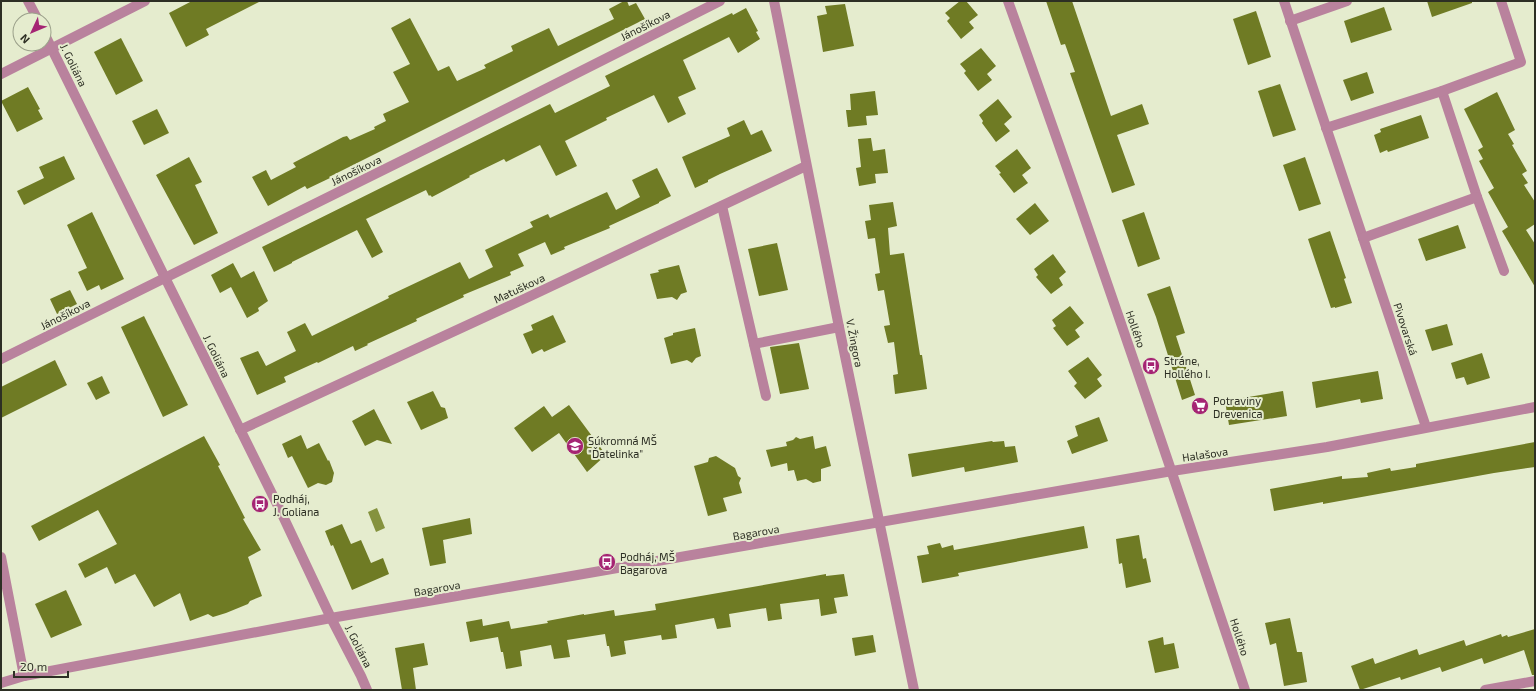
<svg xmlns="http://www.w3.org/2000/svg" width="1536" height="691" viewBox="0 0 1536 691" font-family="'Exo 2',sans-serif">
<rect width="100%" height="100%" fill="#e5ecce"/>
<polygon fill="#85923e" points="377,508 385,528 376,532 368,512"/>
<g fill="#6f7b24">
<polygon points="192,1 261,1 206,29 209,35 186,47 169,13"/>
<polygon points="624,1 627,1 629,6 636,3 645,19 329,177 330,178 307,189 305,186 268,206 252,177 266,170 271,180 296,167 293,163 343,137 347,136 350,140 375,129 374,127 386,121 383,114 409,102 393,72 410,64 391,28 410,18 438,71 449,66 457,81 486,68 484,65 513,51 511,46 549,28 558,46 614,19 609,9"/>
<polygon points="960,1 966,1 978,15 969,22 974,28 961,39 947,21 950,18 945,13"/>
<polygon points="1046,1 1072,1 1111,116 1142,104 1149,124 1117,135 1135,185 1112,193 1070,73 1075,72 1065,44 1061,45"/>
<polygon points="1427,1 1472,1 1472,3 1432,17"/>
<polygon points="845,4 854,46 823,52 817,16 827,14 825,6"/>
<polygon points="1384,7 1392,30 1351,43 1344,21"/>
<polygon points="746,8 758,31 756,32 760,39 738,53 729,37 683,60 696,89 678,97 686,114 668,123 654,95 606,118 607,120 565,141 577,166 556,176 540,145 506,162 504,159 469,176 470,177 432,197 430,195 429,196 426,190 366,219 383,252 372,258 357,230 292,262 292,263 274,272 262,247 550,104 555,113 610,86 605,76 732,13 733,15"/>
<polygon points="1256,11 1271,57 1248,65 1233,19"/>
<polygon points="121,38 143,81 116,95 94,52"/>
<polygon points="981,48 996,66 987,74 992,80 978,91 964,73 966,71 960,64"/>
<polygon points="1367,72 1374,93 1351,101 1343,80"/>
<polygon points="1280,84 1296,130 1273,137 1258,91"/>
<polygon points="28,87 40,109 38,110 43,119 17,132 1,101"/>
<polygon points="875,91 878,115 866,116 867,125 848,127 846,110 851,110 850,94"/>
<polygon points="1497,92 1515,130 1508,134 1514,144 1512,145 1527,171 1522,174 1528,183 1524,185 1535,202 1535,224 1526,230 1535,244 1535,287 1502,231 1508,227 1488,192 1494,188 1479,161 1483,159 1478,150 1483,147 1464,109"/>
<polygon points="998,99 1012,117 1004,124 1010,131 996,142 982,123 983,121 979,115"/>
<polygon points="157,109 169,133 144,145 132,121"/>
<polygon points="1421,115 1429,138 1388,152 1387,150 1380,153 1374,135 1381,132 1380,129"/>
<polygon points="744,120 751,135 762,130 772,151 720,174 708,180 708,182 695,188 682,157 730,136 727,128"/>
<polygon points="871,138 873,151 885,149 888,173 875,174 876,183 859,186 856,168 861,167 858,139"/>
<polygon points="1017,149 1031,168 1022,175 1028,183 1014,193 999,174 1001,173 995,166"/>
<polygon points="64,156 75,179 24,205 17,191 44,178 39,167"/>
<polygon points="189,157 202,182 195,185 218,233 194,245 156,175"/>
<polygon points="1305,157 1321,204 1299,211 1283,165"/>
<polygon points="657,168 671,196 659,202 659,203 609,226 610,228 564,247 565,249 551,255 545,242 518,254 524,266 510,272 511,275 463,295 464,297 416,319 417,321 367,344 368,345 355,351 353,346 318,363 317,362 284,377 286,382 257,395 240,358 258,351 266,366 296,351 287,332 305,323 312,336 389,298 388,296 460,262 469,279 493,267 485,250 533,227 530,222 548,214 550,218 607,192 616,210 640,197 632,180"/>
<polygon points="893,202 897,226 888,228 890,255 904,253 920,355 922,355 927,389 895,394 893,375 898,374 894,342 888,343 884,326 890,325 884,290 878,291 875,274 880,273 875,238 868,239 865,221 871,220 869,205"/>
<polygon points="1035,203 1049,221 1030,235 1016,219"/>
<polygon points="92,212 124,279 101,290 99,285 87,291 78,272 87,268 67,225"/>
<polygon points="1144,212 1160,259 1138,267 1122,220"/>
<polygon points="1458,225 1466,248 1426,261 1418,239"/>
<polygon points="1330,231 1346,278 1344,279 1352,303 1335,308 1335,307 1331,308 1308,239"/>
<polygon points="777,243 788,290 759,296 748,249"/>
<polygon points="1053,254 1066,272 1059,278 1063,285 1051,294 1036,277 1038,275 1034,269"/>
<polygon points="233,263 241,278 254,271 268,301 258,308 259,311 247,318 231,287 220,293 211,275"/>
<polygon points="679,265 687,292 681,294 677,300 672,297 657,299 650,274 659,272 658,270"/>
<polygon points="1170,286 1185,333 1176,336 1195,395 1182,400 1156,317 1147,294"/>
<polygon points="70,290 77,304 57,314 50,299"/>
<polygon points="1070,306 1084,323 1075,330 1080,337 1067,346 1053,328 1056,326 1052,320"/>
<polygon points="553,315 566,342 544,352 542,349 532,354 523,334 533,330 531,325"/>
<polygon points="144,316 188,405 163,417 121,327"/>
<polygon points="1447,324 1453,345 1432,351 1425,330"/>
<polygon points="695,328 701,356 696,358 692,363 687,360 671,364 664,338 673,335 673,333"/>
<polygon points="799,343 809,389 780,394 770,347"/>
<polygon points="1482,353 1490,378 1467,385 1464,377 1456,379 1451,363"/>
<polygon points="1088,357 1102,375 1097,379 1102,386 1085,399 1074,386 1077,383 1068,371"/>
<polygon points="55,360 67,385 1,418 1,387"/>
<polygon points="1378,371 1383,399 1361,403 1360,399 1316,408 1312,382"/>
<polygon points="102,376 110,393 96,400 87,383"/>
<polygon points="433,391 441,407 445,408 448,418 421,430 407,402"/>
<polygon points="1283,391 1287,416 1229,425 1225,401"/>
<polygon points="569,405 606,455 587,472 559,433 532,452 514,428 544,406 552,417"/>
<polygon points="374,409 392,444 377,440 365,446 352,421"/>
<polygon points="1099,417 1108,441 1072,454 1067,441 1078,436 1075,426"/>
<polygon points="301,435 307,449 319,443 328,461 329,460 334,473 332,482 326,485 318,483 308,488 292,456 288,458 282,444"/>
<polygon points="204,436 220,465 218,466 245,518 243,519 261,550 248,557 262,596 250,601 248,604 226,613 213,617 208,614 190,621 180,593 154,607 135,574 115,584 107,567 85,578 78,564 117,544 98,510 39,541 31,526"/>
<polygon points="813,436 815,449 826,446 831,466 821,469 821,481 813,483 806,479 797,481 794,470 788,471 787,463 771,467 766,450 787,446 786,442 793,440 796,437 800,439"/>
<polygon points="992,441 993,442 1004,441 1005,447 1015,446 1018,462 965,472 964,467 912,477 908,454"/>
<polygon points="1535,442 1535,467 1494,473 1323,504 1323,502 1274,511 1270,489 1342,476 1342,479 1368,477 1367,473 1390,468 1391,471 1416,467 1416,464"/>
<polygon points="716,456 735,468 738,476 741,478 739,483 742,493 723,498 727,511 708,516 694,466 708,462 709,458"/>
<polygon points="470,518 472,534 443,540 446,563 430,566 422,528"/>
<polygon points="342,524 351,544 361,540 371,563 383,558 389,574 352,590 333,545 331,546 325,531"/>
<polygon points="1084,526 1088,548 958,573 959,576 922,583 917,556 929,554 927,546 940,543 942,548 953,545 954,550"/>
<polygon points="1139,535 1143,559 1146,558 1151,582 1126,588 1122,563 1119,564 1116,539"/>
<polygon points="826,574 826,576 844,574 848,596 834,598 837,613 821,616 819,599 780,604 782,619 768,621 766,608 729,614 731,627 717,629 714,618 675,625 677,638 662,640 661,635 624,641 626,654 611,657 609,646 607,646 605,634 567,640 570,657 554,659 551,645 520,651 522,666 506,669 503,652 501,652 498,637 470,642 466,622 482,619 483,626 509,621 511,629 548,623 547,621 584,614 584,615 614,610 615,616 656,610 655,604"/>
<polygon points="66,590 82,625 51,638 35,604"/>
<polygon points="1290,618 1297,652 1302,652 1307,682 1284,686 1276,643 1270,645 1265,623"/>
<polygon points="1535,629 1535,675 1532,675 1524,650 1484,664 1482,658 1442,672 1440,667 1401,680 1400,677 1360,690 1351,666 1373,658 1375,664 1417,649 1419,655 1464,640 1466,646 1501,634 1502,637 1507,635 1508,637"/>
<polygon points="873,635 876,652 855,656 852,638"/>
<polygon points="1163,637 1164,645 1174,643 1179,668 1155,673 1148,641"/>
<polygon points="424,643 428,665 413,668 416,690 402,690 395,648"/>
</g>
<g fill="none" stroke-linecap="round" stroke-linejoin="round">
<g stroke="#b9829d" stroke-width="10">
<polyline points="28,1 38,20"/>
<polyline points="774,1 839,327 914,690"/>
<path d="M1008 1C1090 230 1168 459 1245 690"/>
<polyline points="1284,1 1426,427"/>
<polyline points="1290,21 1347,1"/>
<polyline points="44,33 281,512 331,618 361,676 367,690"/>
<polyline points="1,74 145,1"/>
<polyline points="1442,91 1477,197 1504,271"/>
<polyline points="1326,128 1442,91 1521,62 1501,1"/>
<polyline points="722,206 766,396"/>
<polyline points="1363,238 1477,197"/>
<polyline points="754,344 839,327"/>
<polyline points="1,359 468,128 720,1"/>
<polyline points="240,430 522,300 806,166"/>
<polyline points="1,557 24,676"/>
<polyline points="1,683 24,676 331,618 1172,471 1327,447 1535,407"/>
<polyline points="1485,690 1535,681"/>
</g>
</g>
<defs>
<symbol id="bus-disc" viewBox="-11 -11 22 22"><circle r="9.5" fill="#a52473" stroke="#e5ecce"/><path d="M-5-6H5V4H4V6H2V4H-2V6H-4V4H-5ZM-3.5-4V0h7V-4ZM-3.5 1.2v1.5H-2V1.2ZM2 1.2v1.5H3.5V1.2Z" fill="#fff"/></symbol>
<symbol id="supermarket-disc" viewBox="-11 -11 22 22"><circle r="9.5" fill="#a52473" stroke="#e5ecce"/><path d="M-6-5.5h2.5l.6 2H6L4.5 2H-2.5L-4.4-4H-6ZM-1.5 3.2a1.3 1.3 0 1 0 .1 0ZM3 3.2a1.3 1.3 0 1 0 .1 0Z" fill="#fff"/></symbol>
<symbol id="school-disc" viewBox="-11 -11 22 22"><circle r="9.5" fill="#a52473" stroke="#e5ecce"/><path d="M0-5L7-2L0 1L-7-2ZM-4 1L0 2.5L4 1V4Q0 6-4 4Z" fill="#fff"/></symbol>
</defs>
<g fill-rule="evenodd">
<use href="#bus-disc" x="1141" y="356" width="20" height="20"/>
<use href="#supermarket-disc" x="1190" y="396" width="20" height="20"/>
<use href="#school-disc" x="565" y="436" width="20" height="20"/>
<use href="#bus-disc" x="250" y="494" width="20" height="20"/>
<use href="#bus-disc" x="597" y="552" width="20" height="20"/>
</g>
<g text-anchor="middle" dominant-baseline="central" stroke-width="4" stroke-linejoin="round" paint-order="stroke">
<g font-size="11" fill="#2d2f24" stroke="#e5ecce">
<text transform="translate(645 25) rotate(-27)">Jánošíkova</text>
<text transform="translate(74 65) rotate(64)">J. Goliána</text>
<text transform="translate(356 170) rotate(-26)">Jánošíkova</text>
<text transform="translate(519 288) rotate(-25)">Matuškova</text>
<text transform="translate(65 314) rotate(-27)">Jánošíkova</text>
<text transform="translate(1136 329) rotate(71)">Hollého</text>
<text transform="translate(1406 329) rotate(72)">Pivovarská</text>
<text transform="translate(855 343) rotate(79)">V. Žingora</text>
<text transform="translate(217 356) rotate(64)">J. Goliána</text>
<text transform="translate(1205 454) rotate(-8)">Halašova</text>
<text transform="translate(756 532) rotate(-10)">Bagarova</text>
<text transform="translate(437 588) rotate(-10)">Bagarova</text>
<text transform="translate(1240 637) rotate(72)">Hollého</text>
<text transform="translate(359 646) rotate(63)">J. Goliána</text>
</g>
<g font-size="11" fill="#2d2f24" stroke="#e5ecce" text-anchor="start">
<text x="1164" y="360">Stráne,<tspan x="1164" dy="13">Hollého I.</tspan></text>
<text x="1213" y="400">Potraviny<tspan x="1213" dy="13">Drevenica</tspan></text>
<text x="588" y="440">Súkromná MŠ<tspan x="588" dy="13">"Ďatelinka"</tspan></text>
<text x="273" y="498">Podháj,<tspan x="273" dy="13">J. Goliana</tspan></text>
<text x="620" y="556">Podháj, MŠ<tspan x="620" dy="13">Bagarova</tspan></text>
</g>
</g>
<rect width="1536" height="691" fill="none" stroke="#2d2f24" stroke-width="4"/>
<g transform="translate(32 32) rotate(226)"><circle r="19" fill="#e5ecce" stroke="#9ba08a"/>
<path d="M0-3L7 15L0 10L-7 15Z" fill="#a52473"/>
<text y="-6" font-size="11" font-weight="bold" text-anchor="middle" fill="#2d2f24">N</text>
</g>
<path d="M14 671v6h54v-6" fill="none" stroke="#2d2f24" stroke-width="2"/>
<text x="20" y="671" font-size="12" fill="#2d2f24" stroke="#e5ecce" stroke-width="3" paint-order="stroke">20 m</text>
</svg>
